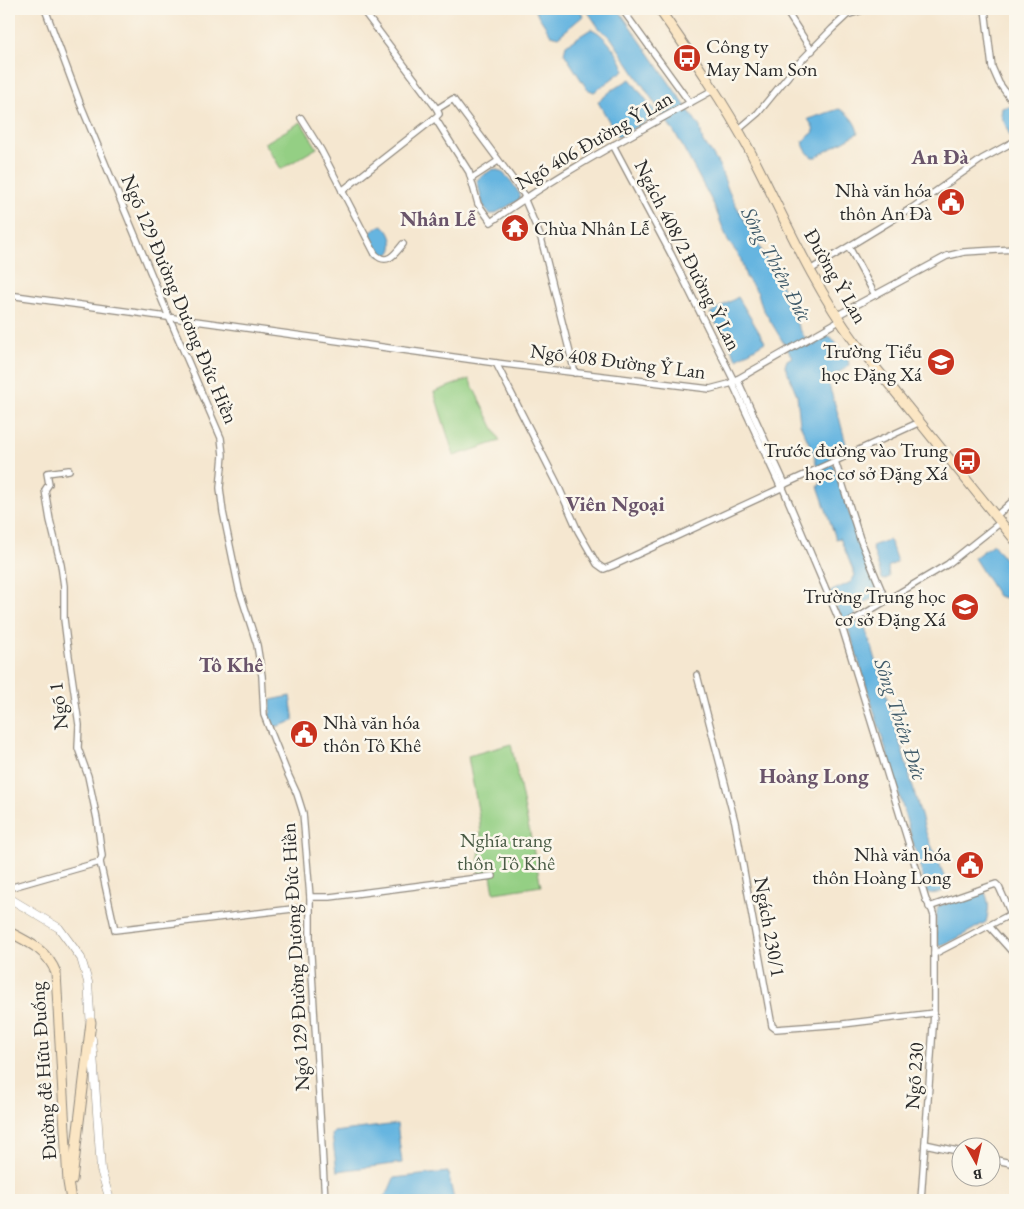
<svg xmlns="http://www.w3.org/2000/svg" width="1024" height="1209" viewBox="0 0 1024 1209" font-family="'EB Garamond',serif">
<rect width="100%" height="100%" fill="#fbf7ec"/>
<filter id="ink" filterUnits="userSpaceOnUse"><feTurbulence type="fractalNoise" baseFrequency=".02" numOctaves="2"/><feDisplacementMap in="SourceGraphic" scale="10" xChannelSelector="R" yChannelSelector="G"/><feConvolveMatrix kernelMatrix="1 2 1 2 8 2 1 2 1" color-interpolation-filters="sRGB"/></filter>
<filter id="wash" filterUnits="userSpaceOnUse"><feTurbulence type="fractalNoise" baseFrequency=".0096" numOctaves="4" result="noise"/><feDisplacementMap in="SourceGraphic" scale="20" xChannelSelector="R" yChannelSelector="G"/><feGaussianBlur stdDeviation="1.12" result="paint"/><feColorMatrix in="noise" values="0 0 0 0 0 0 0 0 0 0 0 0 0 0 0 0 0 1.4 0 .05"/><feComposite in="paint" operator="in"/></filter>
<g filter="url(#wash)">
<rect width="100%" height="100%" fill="#f5e7d0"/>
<g fill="#94cf84" stroke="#607d58">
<polygon points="301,122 317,148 281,169 265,143"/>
<polygon points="469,379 500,441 454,456 434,392"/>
<path d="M511 744 541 886 494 893 491 875 480 877C476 859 481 854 481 838 480 811 472 783 468 756Z"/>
</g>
<g fill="#66b5e0" stroke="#487086">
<polygon points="534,9 579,9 583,16 558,37 551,35"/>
<path d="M586 9H618L700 127 703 143 707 146 719 165 729 192 743 218 783 288 786 305 809 345 824 337H831C838 346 848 353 849 365L843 370 827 379 839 417 847 448 830 456 855 531 881 594 855 607V614L858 623 865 628 873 650 927 836 940 865 948 888C942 892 933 896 927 892L891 766 850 633 844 624 830 592 851 582 855 575 840 538 836 539 818 486 821 484 814 454 800 424 797 395 785 366 787 360 792 357 762 307 758 293 746 277 740 257 728 241 714 205 678 138 611 38 599 28Z"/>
<path d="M591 29C603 32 622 58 624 70L594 92 587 89 564 53 566 45Z"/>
<polygon points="630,79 658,115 618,137 598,102 612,90"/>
<polygon points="1008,106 1015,111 1015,138 1011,138 1001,115 1002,108"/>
<path d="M839 109C848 112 857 124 858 133L816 157H812C808 154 803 147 803 141L814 132 813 127 808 119Z"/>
<path d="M493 169C505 170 514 185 520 195L519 200 494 214H490L483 205 477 180 479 178Z"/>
<path d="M382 225C396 233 397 262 378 254L369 235 373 230Z"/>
<polygon points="738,297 765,342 737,359 710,313"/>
<polygon points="888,540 890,541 897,562 888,567 889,577 884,580 882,579 872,546"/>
<polygon points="993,544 1015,573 1015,611 1009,599 998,596 974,558"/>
<polygon points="290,696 294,721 275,727 270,719 269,714 271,713 271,700"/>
<path d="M984 891C990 901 989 911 986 922L956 939 939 946C935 934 935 918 938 906Z"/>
<polygon points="397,1124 402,1163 337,1171 332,1135 334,1132"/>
<polygon points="448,1172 454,1200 380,1200 388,1192 394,1178"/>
</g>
</g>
<g filter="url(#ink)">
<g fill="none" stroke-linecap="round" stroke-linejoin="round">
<defs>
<g id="minor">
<polyline points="45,9 80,103 169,317 221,438 223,455 220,488 223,512 239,589 257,645 262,676 264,715 286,770 297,794 303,813 310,897 310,938 325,1200"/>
<polyline points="362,9 437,109"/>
<polyline points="622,9 690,103"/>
<polyline points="785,9 812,51"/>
<polyline points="985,9 992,67 999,83 1015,105"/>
<path d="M301 118 321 150 375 254C387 266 395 254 403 244"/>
<polyline points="435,118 439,114 437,109 453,99 526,197"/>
<polyline points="738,130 758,113 798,64 832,29 847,15 866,9"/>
<polyline points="613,145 671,254 734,381"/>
<polyline points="472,178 498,161"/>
<path d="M342 191 435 118 469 172 478 204 491 222C562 171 639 131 715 89"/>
<polyline points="524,198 541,238 575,373"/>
<polyline points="849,247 875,295"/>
<polyline points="810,270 912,208 982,159 1015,141"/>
<polyline points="9,295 496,363 710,389 729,384 839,321"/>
<polyline points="836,316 947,256 964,252 1015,249"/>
<polyline points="496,363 557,483 578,531 597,564 604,569 612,566 781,488 785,484 920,422"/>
<polyline points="737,379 785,484"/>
<polyline points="732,382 781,488"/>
<polyline points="835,461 860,539 886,601"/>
<polyline points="782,486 842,627 926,900 932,910 934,916 934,954 1015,912"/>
<polyline points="996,516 1015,499"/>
<polyline points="842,627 948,564 1001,522"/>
<polyline points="697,675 735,822 772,1026 776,1029 843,1024 934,1013"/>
<polyline points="100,862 115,930 309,907"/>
<polyline points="9,888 100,862 102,856 97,819 88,776 78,748 79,725 67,643 64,619 64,586 61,565 50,520 45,490 49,484 47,473 69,470"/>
<polyline points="310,897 330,897 493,876"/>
<polyline points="929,907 996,884 999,887 1011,914"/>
<polyline points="989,926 1015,955"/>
<polyline points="925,1144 962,1152"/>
<polyline points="992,1159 1015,1164"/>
<polyline points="921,1200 934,1013 934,954"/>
</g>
<g id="tertiary">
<polyline points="9,898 59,928 81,958 88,982 91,1028"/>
<polyline points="92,1039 101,1170 110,1200"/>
</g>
<g id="secondary">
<path d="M659 9C692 56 724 102 751 153 784 217 812 284 855 342L1015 540"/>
<path d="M9 932C29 942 48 951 56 973L68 1182 71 1200"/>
<polyline points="72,1180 91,1022"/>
</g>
</defs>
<use href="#minor" stroke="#90897e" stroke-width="8"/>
<use href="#tertiary" stroke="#90897e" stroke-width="9"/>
<use href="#secondary" stroke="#90897e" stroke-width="11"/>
<use href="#minor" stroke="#fff" stroke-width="5.5"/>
<use href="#tertiary" stroke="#fff" stroke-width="8"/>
<use href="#secondary" stroke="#fbe6c4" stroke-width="9"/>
</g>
</g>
<defs>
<symbol id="bus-disc" viewBox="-11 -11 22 22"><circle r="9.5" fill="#c8321e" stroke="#fbf7ec"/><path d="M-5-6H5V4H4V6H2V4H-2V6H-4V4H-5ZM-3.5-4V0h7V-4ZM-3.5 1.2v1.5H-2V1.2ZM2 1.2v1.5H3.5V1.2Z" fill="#fff"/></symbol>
<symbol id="civic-disc" viewBox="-11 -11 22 22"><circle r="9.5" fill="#c8321e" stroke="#fbf7ec"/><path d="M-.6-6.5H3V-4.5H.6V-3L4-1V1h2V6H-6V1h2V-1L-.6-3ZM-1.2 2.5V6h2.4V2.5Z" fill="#fff"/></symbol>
<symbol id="temple-disc" viewBox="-11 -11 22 22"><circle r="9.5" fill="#c8321e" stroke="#fbf7ec"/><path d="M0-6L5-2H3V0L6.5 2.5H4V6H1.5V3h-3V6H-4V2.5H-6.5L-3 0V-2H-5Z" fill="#fff"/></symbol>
<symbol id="school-disc" viewBox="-11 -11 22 22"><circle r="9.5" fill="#c8321e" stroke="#fbf7ec"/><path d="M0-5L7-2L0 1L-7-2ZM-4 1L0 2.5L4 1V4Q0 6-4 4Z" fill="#fff"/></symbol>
</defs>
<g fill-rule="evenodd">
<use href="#bus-disc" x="671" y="42" width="32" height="32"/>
<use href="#civic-disc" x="935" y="186" width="32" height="32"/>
<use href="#temple-disc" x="499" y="212" width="32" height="32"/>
<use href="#school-disc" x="925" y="346" width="32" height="32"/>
<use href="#bus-disc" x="951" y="445" width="32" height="32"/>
<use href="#school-disc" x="949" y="591" width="32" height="32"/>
<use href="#civic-disc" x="288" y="718" width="32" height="32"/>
<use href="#civic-disc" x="954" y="849" width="32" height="32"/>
</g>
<g text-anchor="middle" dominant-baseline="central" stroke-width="5" stroke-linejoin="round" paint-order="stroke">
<g font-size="20" fill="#2b2b2b" stroke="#fbf7ec" text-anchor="end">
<text x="706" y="46" text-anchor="start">Công ty<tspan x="706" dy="23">May Nam Sơn</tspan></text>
<text x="932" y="190">Nhà văn hóa<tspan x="932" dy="23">thôn An Đà</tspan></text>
<text x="534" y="228" text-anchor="start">Chùa Nhân Lễ</text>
<text x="922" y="351">Trường Tiểu<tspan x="922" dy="23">học Đặng Xá</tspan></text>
<text x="948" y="450">Trước đường vào Trung<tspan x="948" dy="23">học cơ sở Đặng Xá</tspan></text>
<text x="946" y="596">Trường Trung học<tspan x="946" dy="23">cơ sở Đặng Xá</tspan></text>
<text x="323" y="722" text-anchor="start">Nhà văn hóa<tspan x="323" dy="23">thôn Tô Khê</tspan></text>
<text x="951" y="854">Nhà văn hóa<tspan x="951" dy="23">thôn Hoàng Long</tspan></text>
</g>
<g font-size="20" fill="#2b2b2b" stroke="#fbf7ec">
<text transform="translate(594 140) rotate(-30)">Ngõ 406 Đường Ỷ Lan</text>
<text transform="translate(688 255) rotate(63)">Ngách 408/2 Đường Ỷ Lan</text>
<text transform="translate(836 276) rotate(60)">Đường Ỷ Lan</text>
<text transform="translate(180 299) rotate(67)">Ngõ 129 Đường Dương Đức Hiền</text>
<text transform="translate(618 361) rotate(7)">Ngõ 408 Đường Ỷ Lan</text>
<text transform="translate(58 706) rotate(-97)">Ngõ 1</text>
<text transform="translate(770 927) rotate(80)">Ngách 230/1</text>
<text transform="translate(295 957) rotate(-93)">Ngõ 129 Đường Dương Đức Hiền</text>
<text transform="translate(43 1071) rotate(-94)">Đường đê Hữu Đuống</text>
<text transform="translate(914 1076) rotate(-86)">Ngõ 230</text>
</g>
<g font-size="20" fill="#4a5c46" stroke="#fbf7ec">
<text x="506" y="840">Nghĩa trang<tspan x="506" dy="23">thôn Tô Khê</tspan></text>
</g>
<g font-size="21" font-weight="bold" fill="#69546a" stroke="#fbf7ec">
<text x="940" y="156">An Đà</text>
<text x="438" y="218">Nhân Lễ</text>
<text x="615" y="503">Viên Ngoại</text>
<text x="231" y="664">Tô Khê</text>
<text x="814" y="775">Hoàng Long</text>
</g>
<g font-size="21" font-style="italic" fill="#405b6a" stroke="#fbf7ec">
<text transform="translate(777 264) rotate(62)">Sông Thiên Đức</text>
<text transform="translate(901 719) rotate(72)">Sông Thiên Đức</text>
</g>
</g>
<rect width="1024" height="1209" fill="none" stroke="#fbf7ec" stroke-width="30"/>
<g transform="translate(976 1162) rotate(172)"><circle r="24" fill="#fbf7ec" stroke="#a8a59f"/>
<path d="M0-4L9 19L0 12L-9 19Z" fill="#c8321e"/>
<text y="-8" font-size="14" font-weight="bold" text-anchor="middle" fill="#2b2b2b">B</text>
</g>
</svg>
